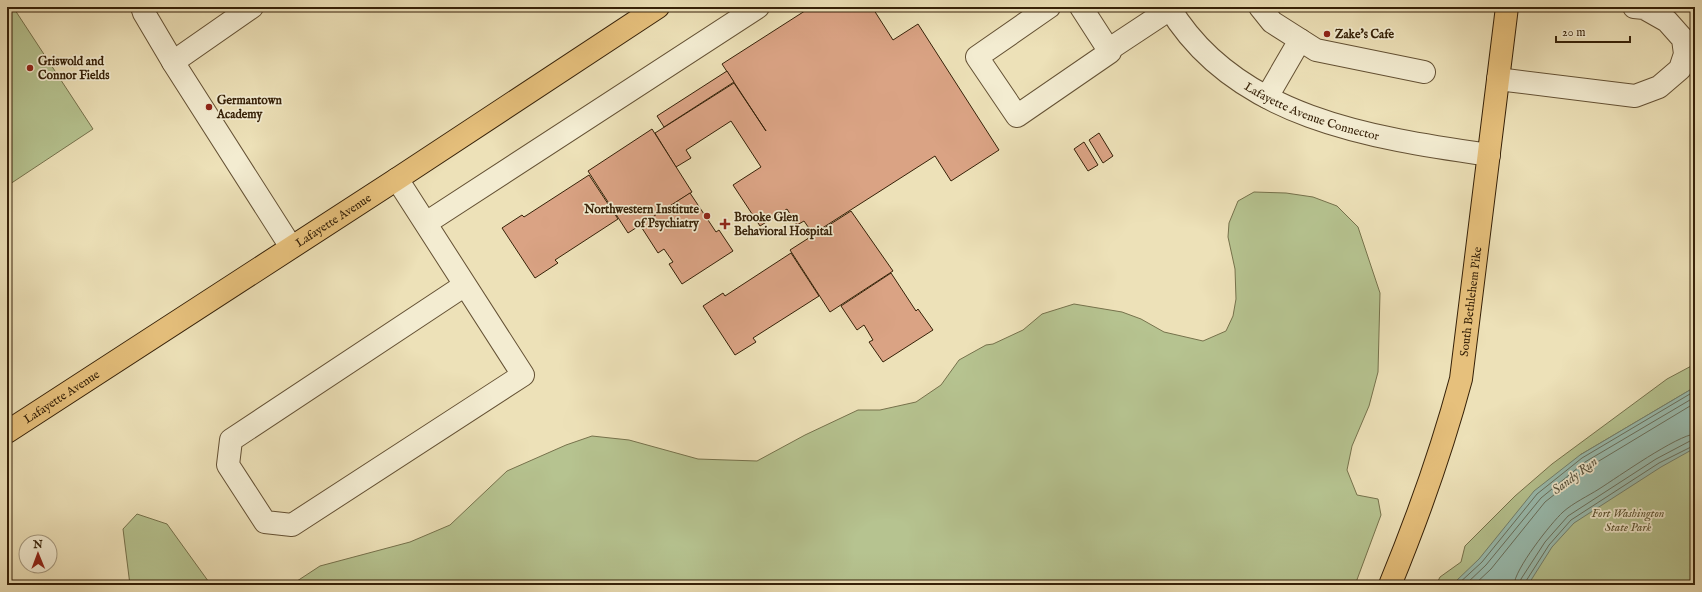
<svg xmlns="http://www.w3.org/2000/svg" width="1702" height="592" viewBox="0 0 1702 592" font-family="'IM FELL English',serif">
<rect width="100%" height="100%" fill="#ede1b8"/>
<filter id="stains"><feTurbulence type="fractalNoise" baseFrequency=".005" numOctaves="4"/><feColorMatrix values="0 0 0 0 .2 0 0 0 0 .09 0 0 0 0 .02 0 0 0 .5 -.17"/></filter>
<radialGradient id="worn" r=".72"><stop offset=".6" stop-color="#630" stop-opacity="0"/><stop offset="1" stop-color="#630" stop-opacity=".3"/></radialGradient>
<g fill="#b6c390" stroke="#76724c">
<polygon points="7,7 13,7 93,129 7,186"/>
<polygon points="1254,192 1286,193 1313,197 1337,206 1358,227 1380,293 1378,372 1369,406 1352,446 1347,470 1357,495 1378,499 1381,515 1355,585 291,585 320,566 410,542 450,525 507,471 566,445 592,436 629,440 698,459 757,461 805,435 858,410 880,410 916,402 941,385 959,360 986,345 993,344 1023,330 1042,314 1074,304 1122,312 1141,319 1164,332 1203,341 1226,331 1233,316 1236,299 1235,269 1228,237 1229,223 1238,201"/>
<polygon points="1695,364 1695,387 1580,455 1695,394 1695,585 1436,585 1440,577 1461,562 1465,546 1515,496 1552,464 1667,379"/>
<polygon points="137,514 167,524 211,585 130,585 123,529"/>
</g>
<polygon fill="#99bdb1" stroke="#717f6d" points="1695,387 1695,448 1661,467 1574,523 1552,547 1528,585 1449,585 1456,581 1479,559 1534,491 1580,455"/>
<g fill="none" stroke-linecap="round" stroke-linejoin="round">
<g stroke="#686f5c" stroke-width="1">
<polyline points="1457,585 1482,562 1537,494 1582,458 1695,391"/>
<polyline points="1465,585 1486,565 1541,498 1585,462 1695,397"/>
<polyline points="1474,585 1491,569 1545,502 1589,467 1695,403"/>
<path d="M1514 585C1514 570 1551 523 1563 512 1573 503 1588 496 1599 489 1618 477 1677 435 1695 434"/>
<polyline points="1520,585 1521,579 1545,542 1568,516 1656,459 1690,441 1695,440"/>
<polyline points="1525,585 1526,581 1549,545 1571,520 1659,463 1695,445"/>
</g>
</g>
<g fill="#daa384" stroke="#362108">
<polygon points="811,7 872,7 893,40 918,24 999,150 951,181 935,156 813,234 804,221 797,225 787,209 760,226 733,185 761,167 731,121 686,150 691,158 676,167 655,133 734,83 766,131 722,64"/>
<polygon points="727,71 734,82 664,127 657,116"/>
<polygon points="652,129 692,192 628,233 588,171"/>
<polygon points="1099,133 1113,156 1103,163 1089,140"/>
<polygon points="1084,142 1098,165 1088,171 1074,149"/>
<polygon points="589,175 618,219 555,260 558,263 535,278 502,228 522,215 524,217"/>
<polygon points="690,193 716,232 719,230 733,251 682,284 669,264 673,262 664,249 658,253 640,225"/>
<polygon points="851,211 893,271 830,312 790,250"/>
<polygon points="791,253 819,296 753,338 756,342 735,355 703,306 723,293 725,296"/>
<polygon points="891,273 916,311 918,309 933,330 883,362 869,342 873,340 864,325 857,330 841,306"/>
</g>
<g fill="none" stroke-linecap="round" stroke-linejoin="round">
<defs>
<g id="minor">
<polyline points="142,7 144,13 173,62 291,247"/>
<polyline points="1049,7 977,57 1017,116 1110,52 1081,7"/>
<path id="s1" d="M1169 7C1235 118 1372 138 1489 155"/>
<polyline points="1260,7 1272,22 1316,50 1424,72"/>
<polyline points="1108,50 1170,9"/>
<polyline points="173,62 252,7"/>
<polyline points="1498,79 1635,96 1659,87 1680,69 1685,54 1683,39 1667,21 1644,8 1634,7"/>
<polyline points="1267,97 1300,40"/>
<polyline points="397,179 523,375 292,525 265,522 228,465 231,440 465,285"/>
<polyline points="426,223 758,7"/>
</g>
<g id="major">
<path id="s2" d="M7 432 397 179 658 7"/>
<path id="s3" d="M1390 585C1418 517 1442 450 1461 379L1507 7"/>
</g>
</defs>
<use href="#minor" stroke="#645134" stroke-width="24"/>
<use href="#major" stroke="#362108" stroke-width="24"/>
<use href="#minor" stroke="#f3ecd1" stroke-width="22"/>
<use href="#major" stroke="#e6c07c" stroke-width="22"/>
</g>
<g fill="#8f2418" stroke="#f3ecd1" stroke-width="1.5">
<circle cx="1327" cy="34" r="4"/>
<circle cx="30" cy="68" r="4"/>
<circle cx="209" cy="107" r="4"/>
<circle cx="707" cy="216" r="4"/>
<path d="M723 218h4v4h4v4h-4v4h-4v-4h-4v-4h4z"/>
</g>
<g text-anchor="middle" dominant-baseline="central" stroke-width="3.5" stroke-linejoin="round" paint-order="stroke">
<g font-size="12" font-weight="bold" fill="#362108" stroke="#f3ecd1" text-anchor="start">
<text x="1335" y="34">Zake's Cafe</text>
<text x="38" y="61">Griswold and<tspan x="38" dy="14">Connor Fields</tspan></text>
<text x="217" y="100">Germantown<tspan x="217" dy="14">Academy</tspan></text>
<text x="699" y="209" text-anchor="end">Northwestern Institute<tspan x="699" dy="14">of Psychiatry</tspan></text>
<text x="734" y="217">Brooke Glen<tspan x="734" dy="14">Behavioral Hospital</tspan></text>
</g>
<g font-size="12" fill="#362108" stroke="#f3ecd1">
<text stroke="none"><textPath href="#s1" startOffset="182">Lafayette Avenue Connector</textPath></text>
<text stroke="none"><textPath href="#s2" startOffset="389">Lafayette Avenue</textPath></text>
<text stroke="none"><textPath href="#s3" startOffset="296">South Bethlehem Pike</textPath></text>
<text stroke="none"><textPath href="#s2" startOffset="65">Lafayette Avenue</textPath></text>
</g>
<g font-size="12" font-style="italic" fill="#5c5231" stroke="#f3ecd1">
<text x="1628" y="513">Fort Washington<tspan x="1628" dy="14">State Park</tspan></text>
</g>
<g font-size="13" font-style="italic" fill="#54503b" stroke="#f3ecd1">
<text transform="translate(1575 476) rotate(-37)">Sandy Run</text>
</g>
</g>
<rect width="1702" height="592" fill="none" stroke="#ede1b8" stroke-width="24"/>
<rect x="8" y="8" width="1686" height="576" fill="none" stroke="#362108" stroke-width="2"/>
<rect x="12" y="12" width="1678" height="568" fill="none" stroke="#362108"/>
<g transform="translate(38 554) rotate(359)"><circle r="19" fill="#f3ecd1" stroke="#a79b81"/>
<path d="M0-3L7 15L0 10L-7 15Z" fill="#8f2418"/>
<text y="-6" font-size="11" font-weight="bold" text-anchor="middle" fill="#362108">N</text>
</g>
<path d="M1556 36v6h74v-6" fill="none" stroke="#362108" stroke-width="2"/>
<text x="1562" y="36" font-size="12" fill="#362108" stroke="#f3ecd1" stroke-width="3" paint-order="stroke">20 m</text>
<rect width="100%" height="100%" filter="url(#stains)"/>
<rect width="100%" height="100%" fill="url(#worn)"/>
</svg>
